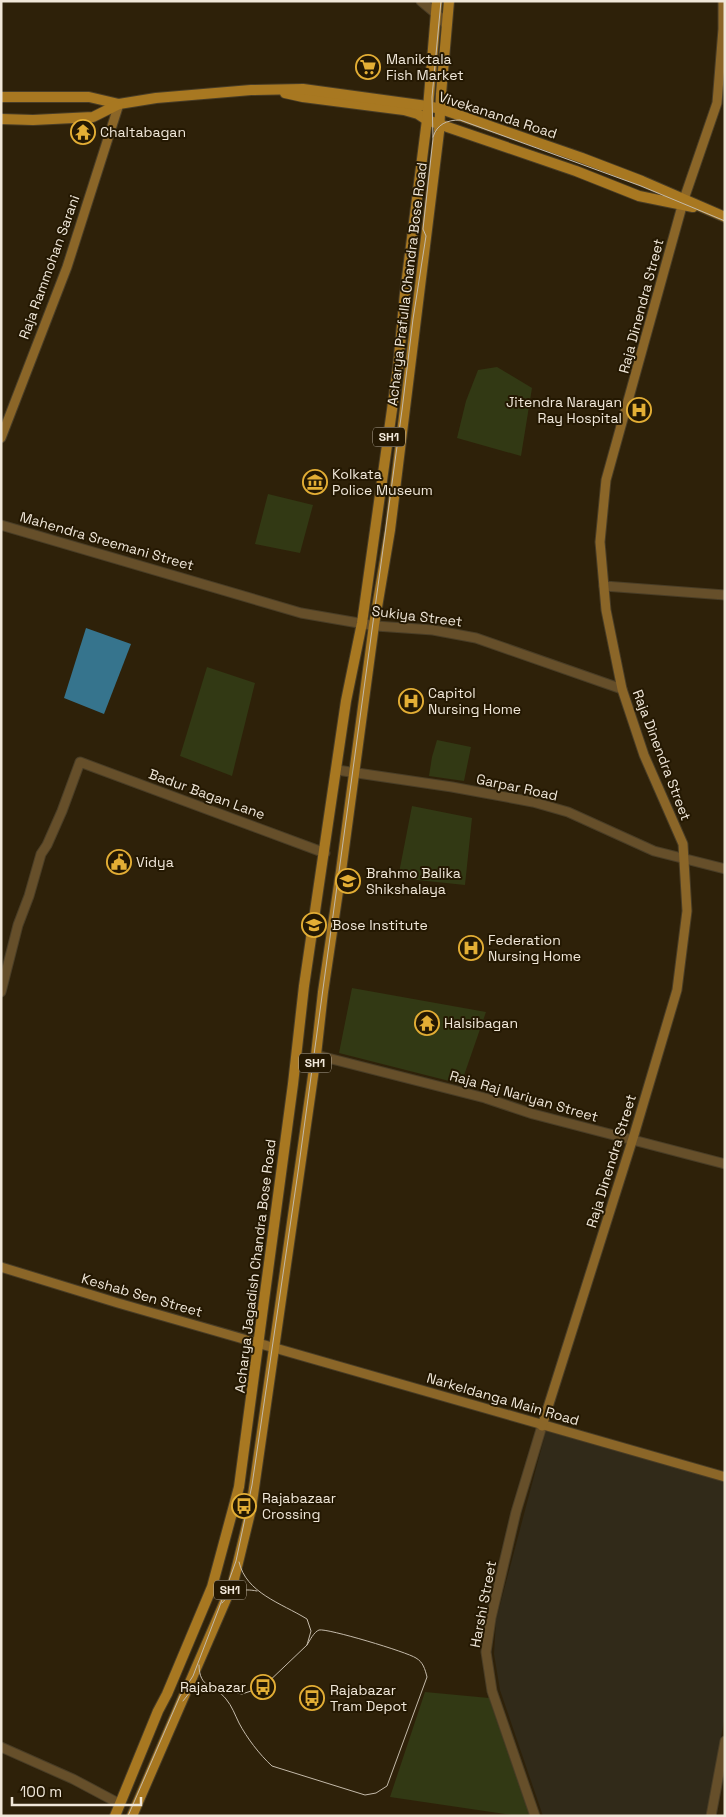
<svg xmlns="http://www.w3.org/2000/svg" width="726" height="1817" viewBox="0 0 726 1817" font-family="'Space Grotesk',sans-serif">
<rect width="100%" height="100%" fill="#2e2109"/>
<polygon fill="#312a19" points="546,1431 725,1482 725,1715 707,1816 543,1816 500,1690 494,1654 496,1620"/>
<g fill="#323914">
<polygon points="497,367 532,388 521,456 457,438 466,401 478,370"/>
<polygon points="268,494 313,505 300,553 255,544"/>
<polygon points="207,667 255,683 232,776 180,756"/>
<polygon points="437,740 471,747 464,781 429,776 432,757"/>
<polygon points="412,806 472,818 465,885 398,878"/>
<polygon points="352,988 486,1012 461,1084 339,1053"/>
<polygon points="425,1692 489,1698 530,1816 518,1816 390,1797"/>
</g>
<polygon fill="#36748d" points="86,628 131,644 104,714 64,698"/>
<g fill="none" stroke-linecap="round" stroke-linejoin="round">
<defs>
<g id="tertiary">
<polyline points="421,1 440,17 446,25"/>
<polyline points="1,525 301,613 376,626 433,630 476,638 622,689"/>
<polyline points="604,586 725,595"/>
<polyline points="337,770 452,787 533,802 568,812 654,851 725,869"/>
<polyline points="1,992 18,925 29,896 41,854 47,845 62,811 80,762 325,853"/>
<polyline points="316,1055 485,1098 533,1114 725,1164"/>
<polyline points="1,1747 73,1779 120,1804"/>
<polyline points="535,1816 492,1691 486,1652 491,1618 516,1512 542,1426"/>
<polyline points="711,1816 725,1741"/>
</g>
<g id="secondary">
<polyline points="1,438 67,267 119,104"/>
<polyline points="1,1267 118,1303 725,1477"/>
<polyline points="542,1426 634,1135 677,990 687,911 683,844 644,755 622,689 606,610 600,542 606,480 684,199 717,103 723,29 723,1"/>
</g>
<g id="primary">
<polyline points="285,93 303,97 404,110 418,114 427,120 576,171 639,196 693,207"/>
<polyline points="1,97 89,97 119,104 156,98 251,90 303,89 427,106 441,109 582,158 642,181 725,217"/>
<polyline points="1,119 33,120 93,117 119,104"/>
<polyline points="115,1816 158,1711 167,1694 212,1587 239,1487 293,1084 304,986 346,701 362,623 398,367 405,293 427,120 437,1"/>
<polyline points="132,1816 233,1583 251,1509 316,1055 323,992 341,871 374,625 390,530 439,132 441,94 449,1"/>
</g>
</defs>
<use href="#tertiary" stroke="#493d26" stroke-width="11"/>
<use href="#secondary" stroke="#493d26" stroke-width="11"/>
<use href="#primary" stroke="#493d26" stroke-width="12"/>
<use href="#tertiary" stroke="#664f2a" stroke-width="9"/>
<use href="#secondary" stroke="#8b6628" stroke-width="9"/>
<use href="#primary" stroke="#a87821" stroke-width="10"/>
<g stroke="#c4baaa" stroke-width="1">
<path d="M433 137C437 124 447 120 460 120L641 186 725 221"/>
<path d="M222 1603C232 1591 242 1588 257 1591"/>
<path d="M199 1665C199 1689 215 1685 226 1699 232 1706 235 1715 239 1723 247 1738 259 1754 272 1766L365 1795 376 1793 387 1786 427 1677C425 1669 423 1662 416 1658 407 1652 327 1628 319 1630 314 1632 310 1640 307 1645"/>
<path d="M183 1701 190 1692 197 1688 204 1687 242 1694 263 1687 307 1645 311 1631 307 1619C281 1603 246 1593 239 1562"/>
<polyline points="128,1816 180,1696 193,1676 219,1608 236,1561 252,1485 298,1172 402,410 413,319 426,236 423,229 433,139 432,97 441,1"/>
</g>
</g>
<defs>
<symbol id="supermarket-ring" viewBox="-11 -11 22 22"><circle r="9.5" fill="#241802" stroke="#e3ae35" stroke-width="1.5"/><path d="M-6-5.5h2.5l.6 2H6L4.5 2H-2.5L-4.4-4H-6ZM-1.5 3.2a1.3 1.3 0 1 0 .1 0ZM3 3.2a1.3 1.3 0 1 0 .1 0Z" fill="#e3ae35"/></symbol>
<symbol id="temple-ring" viewBox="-11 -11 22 22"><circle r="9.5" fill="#241802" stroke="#e3ae35" stroke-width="1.5"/><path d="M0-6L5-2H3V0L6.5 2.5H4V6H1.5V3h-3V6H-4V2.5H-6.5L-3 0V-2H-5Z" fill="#e3ae35"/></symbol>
<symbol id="hospital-ring" viewBox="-11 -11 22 22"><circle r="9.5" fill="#241802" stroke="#e3ae35" stroke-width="1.5"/><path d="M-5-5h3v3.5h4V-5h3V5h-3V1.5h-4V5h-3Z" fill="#e3ae35"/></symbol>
<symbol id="museum-ring" viewBox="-11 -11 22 22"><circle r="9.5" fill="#241802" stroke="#e3ae35" stroke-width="1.5"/><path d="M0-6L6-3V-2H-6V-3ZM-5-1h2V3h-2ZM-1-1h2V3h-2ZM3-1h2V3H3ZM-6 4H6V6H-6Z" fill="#e3ae35"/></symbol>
<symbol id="civic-ring" viewBox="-11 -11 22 22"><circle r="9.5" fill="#241802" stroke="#e3ae35" stroke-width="1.5"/><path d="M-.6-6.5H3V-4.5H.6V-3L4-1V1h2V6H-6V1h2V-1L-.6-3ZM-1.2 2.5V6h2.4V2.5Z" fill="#e3ae35"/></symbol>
<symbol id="school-ring" viewBox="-11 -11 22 22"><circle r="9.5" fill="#241802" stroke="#e3ae35" stroke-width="1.5"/><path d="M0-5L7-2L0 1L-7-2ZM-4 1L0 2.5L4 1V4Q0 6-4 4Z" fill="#e3ae35"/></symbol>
<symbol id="university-ring" viewBox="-11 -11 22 22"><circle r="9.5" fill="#241802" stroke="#e3ae35" stroke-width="1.5"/><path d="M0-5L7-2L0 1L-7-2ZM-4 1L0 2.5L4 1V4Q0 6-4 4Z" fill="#e3ae35"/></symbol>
<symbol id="bus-ring" viewBox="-11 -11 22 22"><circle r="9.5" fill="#241802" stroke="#e3ae35" stroke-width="1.5"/><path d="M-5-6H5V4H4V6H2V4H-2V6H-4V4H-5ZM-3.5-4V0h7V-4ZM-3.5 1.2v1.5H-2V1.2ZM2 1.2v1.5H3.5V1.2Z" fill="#e3ae35"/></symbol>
</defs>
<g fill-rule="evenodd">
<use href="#supermarket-ring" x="354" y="53" width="28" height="28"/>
<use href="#temple-ring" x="69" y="118" width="28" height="28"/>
<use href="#hospital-ring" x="625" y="396" width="28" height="28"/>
<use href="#museum-ring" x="301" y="468" width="28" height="28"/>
<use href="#hospital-ring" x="397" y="687" width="28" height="28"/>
<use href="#civic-ring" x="105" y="848" width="28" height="28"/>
<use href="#school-ring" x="334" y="867" width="28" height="28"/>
<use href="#university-ring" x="300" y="911" width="28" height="28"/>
<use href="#hospital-ring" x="457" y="934" width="28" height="28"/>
<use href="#temple-ring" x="413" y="1009" width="28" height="28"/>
<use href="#bus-ring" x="230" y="1492" width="28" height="28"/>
<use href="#bus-ring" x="249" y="1673" width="28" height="28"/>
<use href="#bus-ring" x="298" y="1684" width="28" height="28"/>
</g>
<g text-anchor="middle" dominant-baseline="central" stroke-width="4" stroke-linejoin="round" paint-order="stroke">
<g fill="#241802" stroke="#b3a998" stroke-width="1">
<rect x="373" y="427.5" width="32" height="19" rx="4"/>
<rect x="299" y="1053.5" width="32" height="19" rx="4"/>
<rect x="214" y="1580.5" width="32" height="19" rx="4"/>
</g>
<g font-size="12" font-weight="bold" fill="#f0e7d9">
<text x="389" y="437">SH1</text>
<text x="315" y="1063">SH1</text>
<text x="230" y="1590">SH1</text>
</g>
<g font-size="14" fill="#f0e7d9" stroke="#241802" text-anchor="start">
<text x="386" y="59">Maniktala<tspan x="386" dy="16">Fish Market</tspan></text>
<text x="100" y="132">Chaltabagan</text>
<text x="622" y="402" text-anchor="end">Jitendra Narayan<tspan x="622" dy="16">Ray Hospital</tspan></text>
<text x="332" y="474">Kolkata<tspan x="332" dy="16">Police Museum</tspan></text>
<text x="428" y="693">Capitol<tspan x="428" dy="16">Nursing Home</tspan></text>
<text x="136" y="862">Vidya</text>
<text x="366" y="873">Brahmo Balika<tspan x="366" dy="16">Shikshalaya</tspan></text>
<text x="332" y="925">Bose Institute</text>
<text x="488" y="940">Federation<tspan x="488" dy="16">Nursing Home</tspan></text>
<text x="444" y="1023">Halsibagan</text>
<text x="262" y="1498">Rajabazaar<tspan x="262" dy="16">Crossing</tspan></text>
<text x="246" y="1687" text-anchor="end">Rajabazar</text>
<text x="330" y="1690">Rajabazar<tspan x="330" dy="16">Tram Depot</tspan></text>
</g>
<g font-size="14" fill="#f0e7d9" stroke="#241802">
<text transform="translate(498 115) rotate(18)">Vivekananda Road</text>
<text transform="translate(49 267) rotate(-70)">Raja Rammohan Sarani</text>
<text transform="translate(407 284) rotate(-83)">Acharya Prafulla Chandra Bose Road</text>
<text transform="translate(641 306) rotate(-75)">Raja Dinendra Street</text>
<text transform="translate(107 541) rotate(16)">Mahendra Sreemani Street</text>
<text transform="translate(417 616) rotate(7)">Sukiya Street</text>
<text transform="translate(662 755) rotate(69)">Raja Dinendra Street</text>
<text transform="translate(517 787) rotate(12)">Garpar Road</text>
<text transform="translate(207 794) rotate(20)">Badur Bagan Lane</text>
<text transform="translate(524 1096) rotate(16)">Raja Raj Nariyan Street</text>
<text transform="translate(611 1161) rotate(-73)">Raja Dinendra Street</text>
<text transform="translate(255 1266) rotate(-83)">Acharya Jagadish Chandra Bose Road</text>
<text transform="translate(142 1295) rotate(16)">Keshab Sen Street</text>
<text transform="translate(503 1399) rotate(16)">Narkeldanga Main Road</text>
<text transform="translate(483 1604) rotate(-79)">Harshi Street</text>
</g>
</g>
<rect width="726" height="1817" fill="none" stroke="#f0e7d9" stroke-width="5"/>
<path d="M12 1797v8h129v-8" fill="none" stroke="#f0e7d9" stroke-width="2.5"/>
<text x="20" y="1797" font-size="15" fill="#f0e7d9" stroke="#241802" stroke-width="4" paint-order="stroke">100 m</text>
</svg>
